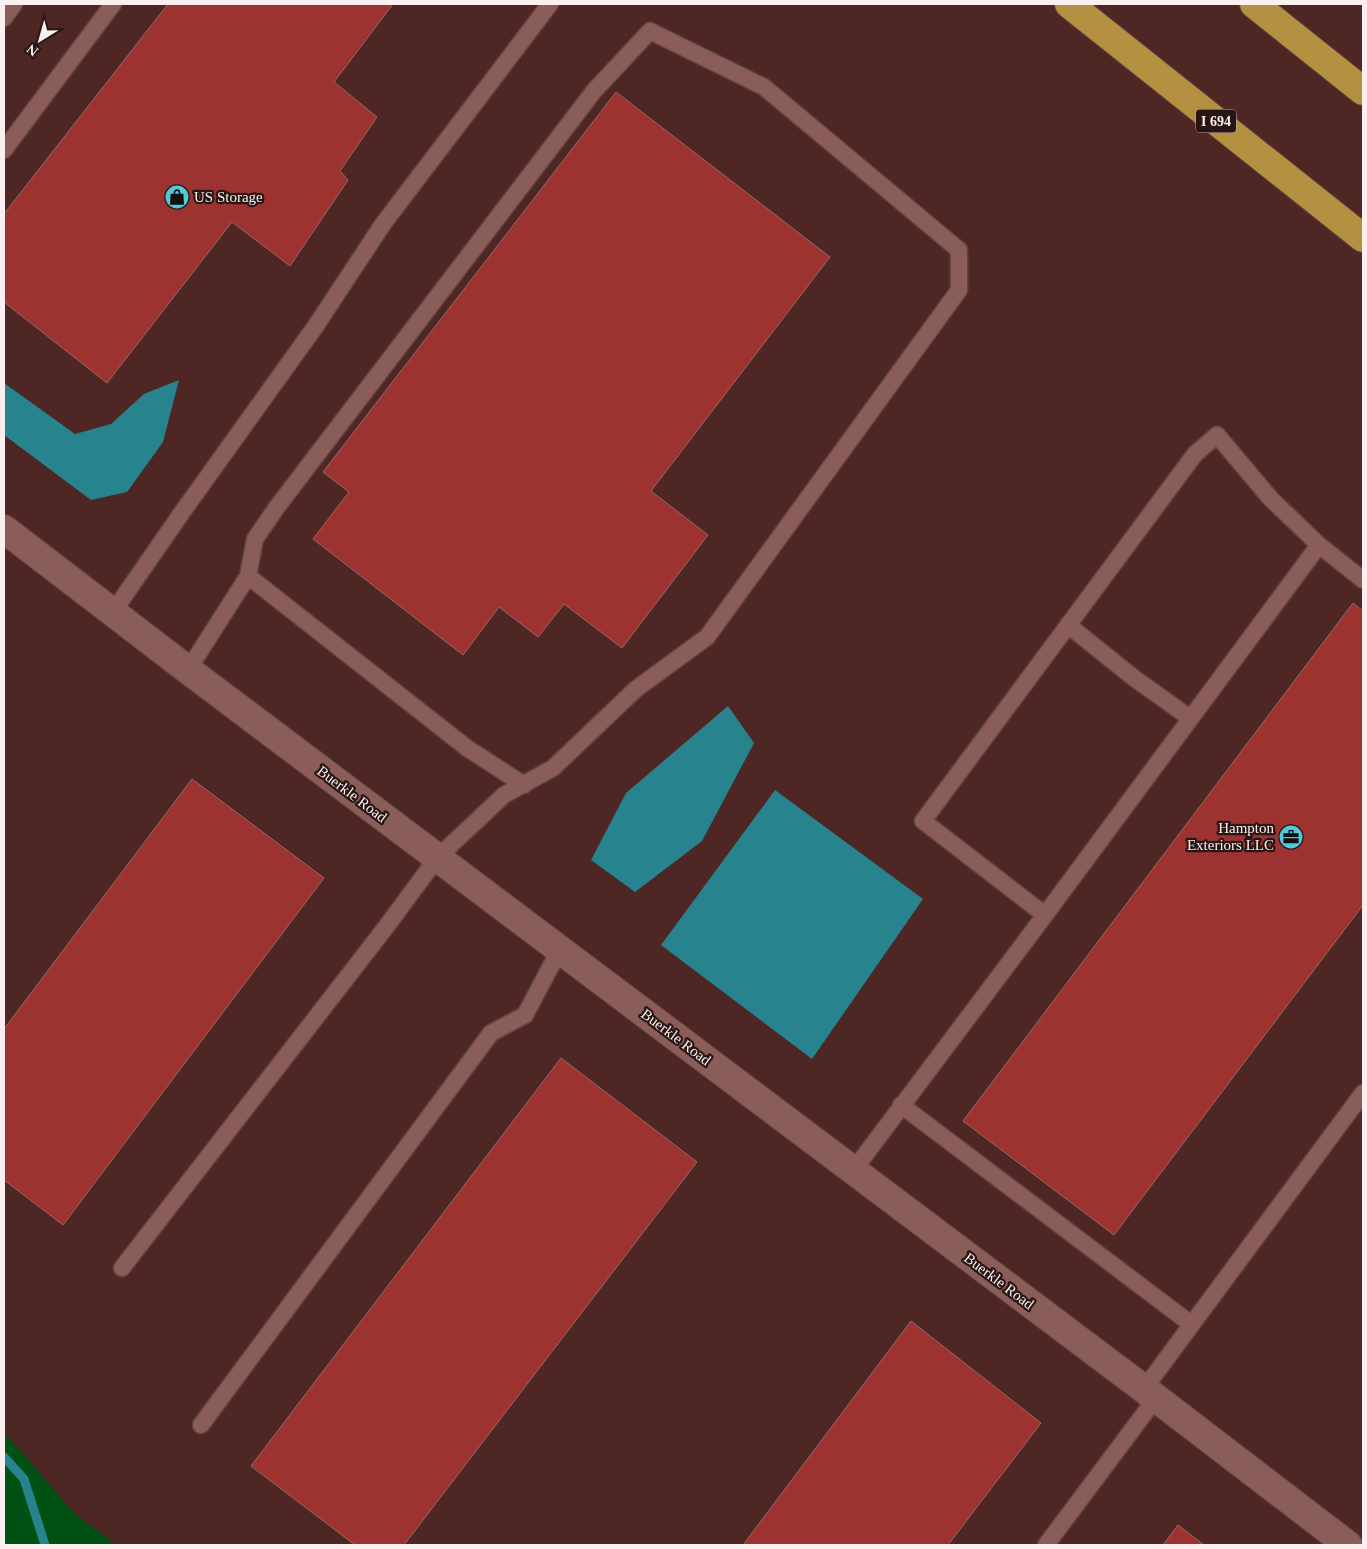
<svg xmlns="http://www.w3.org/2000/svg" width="1367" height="1549" viewBox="0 0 1367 1549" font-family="Georgia,serif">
<rect width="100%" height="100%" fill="#4e2623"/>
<polygon fill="#025114" points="4,1432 74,1513 116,1545 4,1545"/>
<g fill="#27848e">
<polygon points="179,380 163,442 127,492 91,500 4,435 4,383 75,434 111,424 144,394"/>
<polygon points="728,706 754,743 702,841 635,892 591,860 626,793"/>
<polygon points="775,790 923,899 812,1059 661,945"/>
</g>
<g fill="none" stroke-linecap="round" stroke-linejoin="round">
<polyline stroke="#27848e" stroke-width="9" points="4,1457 24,1479 45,1545"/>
</g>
<g fill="#9d3330" stroke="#986964">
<polygon points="168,4 393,4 334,82 377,117 340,171 348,180 290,266 232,222 107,383 4,302 4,214"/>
<polygon points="616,92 830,257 651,491 708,535 622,648 564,604 538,637 499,607 463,655 313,539 349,492 323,472"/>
<polygon points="1353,603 1363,611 1363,905 1114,1235 963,1121"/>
<polygon points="192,779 324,878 63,1225 4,1180 4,1029"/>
<polygon points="561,1058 697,1162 404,1545 355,1545 251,1466"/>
<polygon points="911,1321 1041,1423 948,1545 743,1545"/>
<polygon points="1178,1525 1204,1545 1163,1545"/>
</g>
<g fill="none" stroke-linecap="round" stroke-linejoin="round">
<defs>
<g id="lane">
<polyline points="4,18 14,4"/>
<polyline points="4,150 113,4"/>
<polyline points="1319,545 1363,580"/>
<polyline points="248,576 467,748 524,785"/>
<polyline points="113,612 183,511 315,327 383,224 550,4"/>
<polyline points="1068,625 1134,678 1190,718"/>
<polyline points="901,1105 1191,1324"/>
<polyline points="853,1171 1045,915 923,821 1195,454 1217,435 1271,499 1319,545 1045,915"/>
<polyline points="122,1268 386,927 437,858 504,795 553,768 636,689 707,637 959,290 959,250 764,87 650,31 594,91 277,507 255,539 248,576 188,670"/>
<polyline points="1144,1389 1363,1093"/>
<polyline points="201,1425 491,1033 525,1015 560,949"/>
<polyline points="1046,1545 1156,1398"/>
</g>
<polyline id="secondary" points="4,529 188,670 1156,1398 1348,1545"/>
<g id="highway">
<polyline points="1069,4 1363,238"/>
<polyline points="1254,4 1363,91"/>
</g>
</defs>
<use href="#lane" stroke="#624342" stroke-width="19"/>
<use href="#secondary" stroke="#624342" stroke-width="30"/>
<use href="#highway" stroke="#624342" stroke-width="30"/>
<use href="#lane" stroke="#8b5d58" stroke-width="16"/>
<use href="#secondary" stroke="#8b5d58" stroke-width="28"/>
<use href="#highway" stroke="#b49141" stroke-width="28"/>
</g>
<defs>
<symbol id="shop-disc" viewBox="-11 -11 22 22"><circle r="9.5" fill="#52cbd9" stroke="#281614"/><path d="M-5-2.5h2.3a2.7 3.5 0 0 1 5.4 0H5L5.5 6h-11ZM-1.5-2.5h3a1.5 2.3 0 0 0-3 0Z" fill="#111"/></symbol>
<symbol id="office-disc" viewBox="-11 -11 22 22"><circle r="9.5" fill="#52cbd9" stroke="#281614"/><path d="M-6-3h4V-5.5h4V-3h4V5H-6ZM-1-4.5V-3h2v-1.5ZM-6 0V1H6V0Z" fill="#111"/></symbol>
</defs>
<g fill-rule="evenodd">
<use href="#shop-disc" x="163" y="183" width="28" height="28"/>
<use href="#office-disc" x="1277" y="823" width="28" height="28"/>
</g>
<g text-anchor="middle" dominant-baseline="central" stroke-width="4.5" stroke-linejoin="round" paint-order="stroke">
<rect fill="#281614" stroke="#bcafad" stroke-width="1" x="1196" y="109.5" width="40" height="23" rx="4"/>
<g font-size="14" font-weight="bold" fill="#fbf0ef">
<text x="1216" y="121">I 694</text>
</g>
<g font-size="15" fill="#fbf0ef" stroke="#281614" text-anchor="start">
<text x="194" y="197">US Storage</text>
<text x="1274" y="828" text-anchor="end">Hampton<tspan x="1274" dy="17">Exteriors LLC</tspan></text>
</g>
<g font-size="15" fill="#fbf0ef" stroke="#281614">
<text transform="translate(352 794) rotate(37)">Buerkle Road</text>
<text transform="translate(676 1037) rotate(37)">Buerkle Road</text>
<text transform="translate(999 1281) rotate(37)">Buerkle Road</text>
</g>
</g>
<rect width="1367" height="1549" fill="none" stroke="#fbf0ef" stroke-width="10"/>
<g transform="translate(40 40) rotate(217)" stroke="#281614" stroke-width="4" paint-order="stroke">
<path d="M0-4L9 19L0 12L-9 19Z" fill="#fbf0ef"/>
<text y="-8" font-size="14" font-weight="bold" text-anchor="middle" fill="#fbf0ef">N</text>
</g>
</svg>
